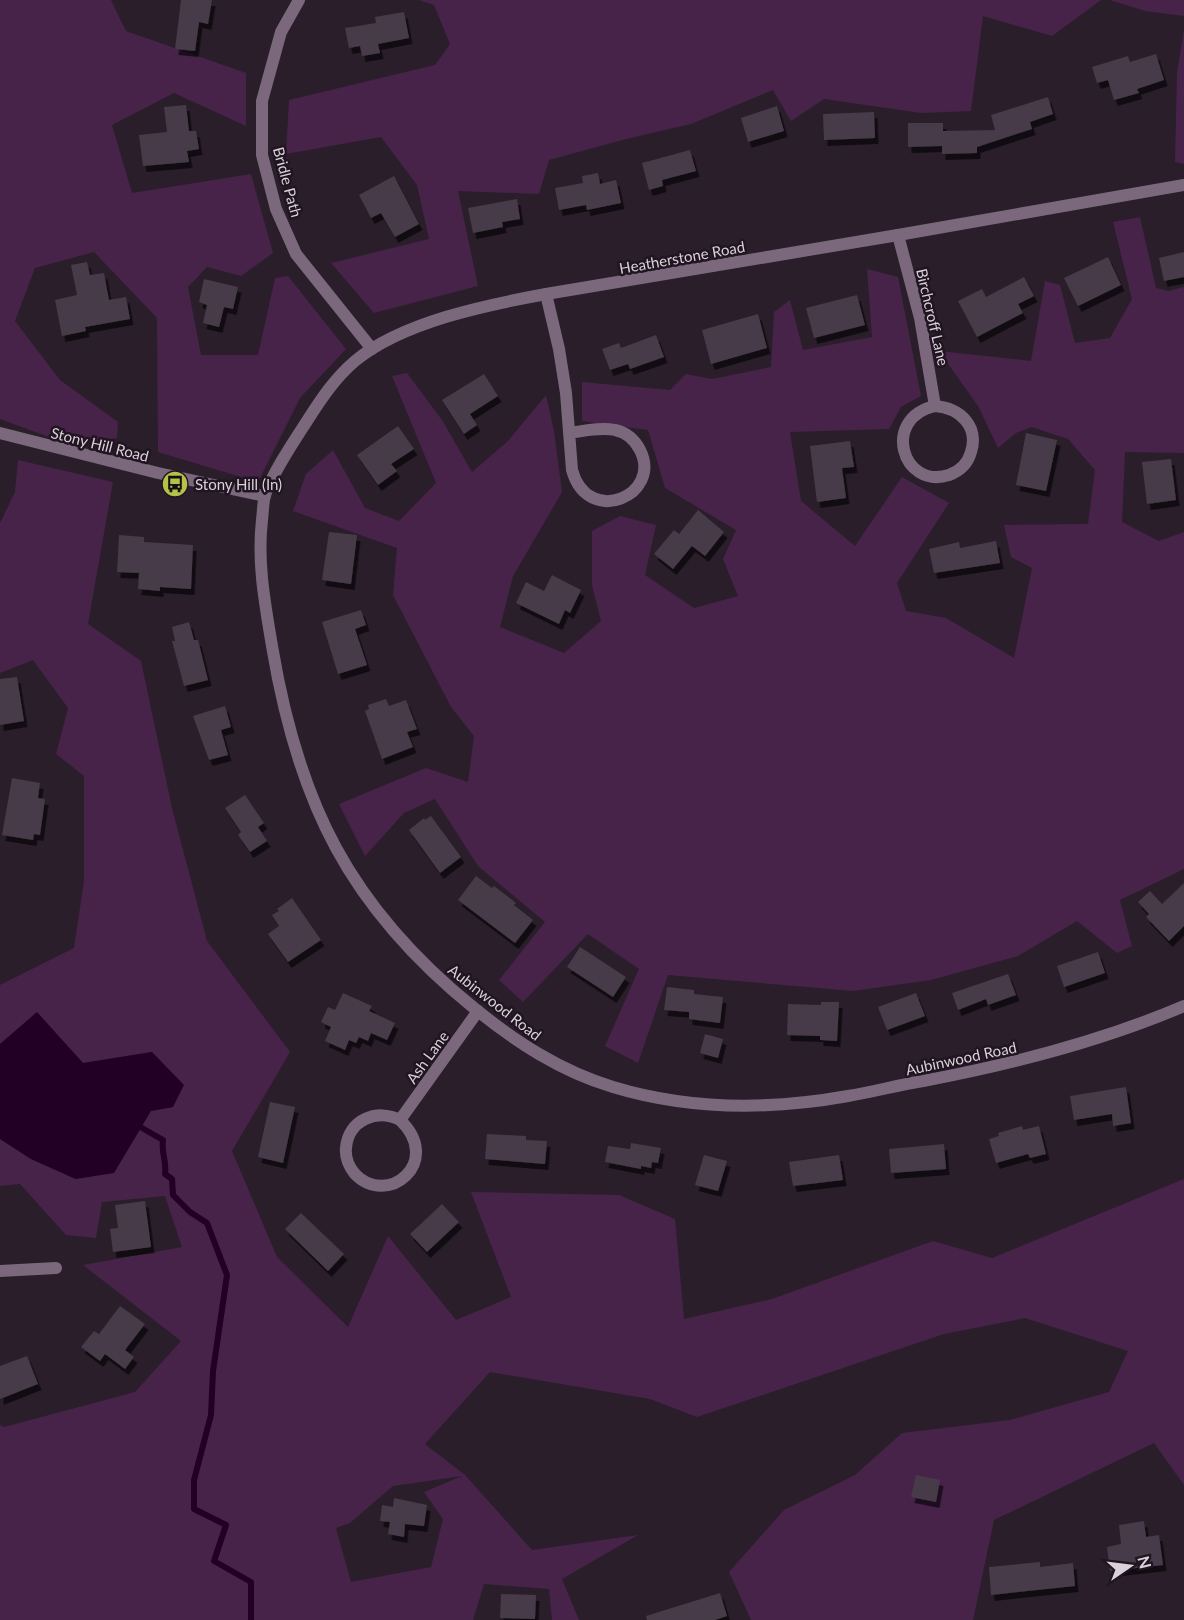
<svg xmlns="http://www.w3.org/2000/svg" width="1184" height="1620" viewBox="0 0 1184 1620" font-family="Lato,sans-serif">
<defs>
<filter id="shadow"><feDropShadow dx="3.5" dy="6" stdDeviation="0" flood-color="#0009"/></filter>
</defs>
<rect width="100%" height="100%" fill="#2a1e2b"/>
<g fill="#47234a" fill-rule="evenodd">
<polygon points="0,0 111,0 126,31 246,73 246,126 174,93 112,125 132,193 251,174 273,253 241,276 207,267 188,287 201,355 258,355 275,278 288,276 346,349 300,398 258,482 158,452 157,318 94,252 35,268 15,321 60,380 118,422 117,438 71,445 0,419"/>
<polygon points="419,0 1101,0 1052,36 983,16 971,111 921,113 824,99 791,121 773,90 691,124 626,139 549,160 539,194 458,191 478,286 374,313 331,263 429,239 417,185 381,137 286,154 289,100 435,65 450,44 434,5"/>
<polygon points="1110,0 1184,0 1184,16 1145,11"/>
<polygon points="1184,30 1184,164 1175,162 1177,73"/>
<polygon points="1140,217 1156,288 1169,291 1184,287 1184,453 1125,452 1122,522 1159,541 1184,532 1184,869 1120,900 1132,946 1117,953 1077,921 1018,956 931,980 853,991 668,975 638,1063 605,1046 639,969 588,934 523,1002 499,980 545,922 478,866 435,799 404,813 365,856 339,804 426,768 468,782 474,736 451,707 393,595 397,548 293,511 306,474 333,450 365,508 399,521 436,483 392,376 407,373 442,420 472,472 508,441 546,395 554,431 562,492 513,576 500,627 564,653 601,621 592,585 592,531 620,516 656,525 645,575 694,608 738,596 723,559 736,530 665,488 648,430 582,421 582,382 670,390 686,374 712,379 771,367 774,312 790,300 803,350 872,337 867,269 898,277 921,396 901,407 889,429 790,432 801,501 855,546 902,477 949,503 897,583 906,611 946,618 1014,658 1032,568 1011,557 1004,525 1088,524 1095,470 1068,439 1032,427 1016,433 998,448 978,406 939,351 1031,361 1045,281 1060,285 1075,343 1110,338 1132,299 1113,222"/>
<path d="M18 460 113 482 88 624 141 661 172 808 207 941 290 1052 232 1151 277 1257 348 1327 388 1236 456 1320 511 1297 471 1192 619 1195 675 1219 684 1319 772 1299 933 1241 992 1258 1184 1179V1485L1154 1443 994 1520 973 1620H751L729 1572 784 1510 855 1475 902 1433 1010 1420 1109 1392 1128 1351 1025 1318 944 1334 697 1417 650 1399 490 1372 425 1444 465 1475 532 1550 638 1535 562 1579 579 1620H552L549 1589 484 1584 473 1620H0V1425L4 1427 135 1392 181 1341 83 1265 182 1247 165 1196 102 1202 96 1238 66 1235 20 1184 0 1186V1139L31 1159 75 1179 151 1111 173 1107 152 1052 83 1063 37 1013 0 1044V985L74 948 84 881V776L56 754 68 708 33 660 0 673V523L15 492ZM462 1476 424 1492 443 1519 431 1567 351 1582 336 1528 350 1523 393 1486Z"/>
</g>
<polygon fill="#220026" points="37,1012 83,1063 152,1052 184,1085 173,1107 151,1111 114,1173 76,1179 31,1159 0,1139 0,1044"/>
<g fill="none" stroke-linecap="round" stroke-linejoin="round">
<path stroke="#220026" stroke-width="6" d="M142 1128 163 1140C161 1155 167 1160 165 1174L172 1179 173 1195 190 1212 207 1223 227 1275 213 1371 211 1415 194 1480V1509L226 1525 214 1561 251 1582V1620"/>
</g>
<g fill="#473a48" filter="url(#shadow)">
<polygon points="181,0 212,0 208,24 199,22 195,51 175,49"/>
<polygon points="404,12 409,38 378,44 380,53 362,56 360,46 349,48 345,28 376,23 375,17"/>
<polygon points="1156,54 1164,80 1137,89 1139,93 1114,100 1108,80 1097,83 1092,67 1128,56 1130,62"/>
<polygon points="1048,97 1053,114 1030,122 1032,129 977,147 977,153 942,154 942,146 908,147 908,123 943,123 943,131 995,130 991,115"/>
<polygon points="186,105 189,131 196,131 199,149 187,151 189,162 143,166 139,135 167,132 164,107"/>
<polygon points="777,106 784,131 748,142 741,118"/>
<polygon points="874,112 875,138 824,140 823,114"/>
<polygon points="690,150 696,171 662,180 663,186 649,190 642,163"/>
<polygon points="598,173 600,184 616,180 621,203 587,210 586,205 559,210 555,188 583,183 582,176"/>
<polygon points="394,176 419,224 395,237 381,213 371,218 359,195"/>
<polygon points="517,199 520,219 502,222 503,227 473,233 468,208"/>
<polygon points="1184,252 1184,277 1164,281 1159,258"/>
<polygon points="1108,257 1121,285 1078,306 1064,278"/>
<polygon points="87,262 90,275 104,273 109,300 126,297 130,319 85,327 86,331 62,336 55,300 77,295 71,265"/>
<polygon points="1024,277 1034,296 1018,304 1023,313 977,337 958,301 982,289 986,297"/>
<polygon points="204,279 238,287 233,309 224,307 219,327 203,323 207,305 199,302"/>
<polygon points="857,295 865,325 814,338 806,308"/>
<polygon points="758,314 767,348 711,364 702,330"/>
<polygon points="656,335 664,357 630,369 628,364 610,370 602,349 619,343 621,348"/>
<polygon points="484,374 498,396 470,414 477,425 464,434 442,400"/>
<polygon points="398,426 414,449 391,464 397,471 378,485 357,455"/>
<polygon points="1026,433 1057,440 1046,491 1016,485"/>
<polygon points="850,441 854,467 842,468 846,498 817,502 810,446"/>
<polygon points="1171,459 1176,500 1147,504 1142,462"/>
<polygon points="698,510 724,532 705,556 692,546 673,569 654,554 674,530 679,534"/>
<polygon points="329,532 357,535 351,584 322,580"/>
<polygon points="119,535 144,537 144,542 193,545 191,589 160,587 160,591 138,589 139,573 117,572"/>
<polygon points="996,541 1000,563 934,573 929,549 959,542 960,548"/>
<polygon points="552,575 581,590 570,613 565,610 559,624 516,603 526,582 544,591"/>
<polygon points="361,610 366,625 355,629 367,665 338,674 322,622"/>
<polygon points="189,622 194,640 198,640 208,680 184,686 172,641 175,641 172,627"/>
<polygon points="17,677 24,721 0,725 0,679"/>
<polygon points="386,699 389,706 406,700 417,729 407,732 413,747 382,759 365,711 369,709 368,705"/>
<polygon points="225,706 231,727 221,730 228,755 209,760 193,716"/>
<polygon points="12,778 40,783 38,798 45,799 40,835 34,834 33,840 2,835"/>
<polygon points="245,795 264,823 258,827 267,841 250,852 238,835 241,832 225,808"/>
<polygon points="431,816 461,857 440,873 409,830 424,818 425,820"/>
<polygon points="476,876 492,888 494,886 516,903 514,905 533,920 515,943 458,900"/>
<polygon points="1184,883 1184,926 1169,941 1146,917 1149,914 1138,902 1150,891 1162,904"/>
<polygon points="292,898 321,940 288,962 268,934 279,926 272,915 279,911 277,909"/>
<polygon points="580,947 626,977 613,997 567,967"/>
<polygon points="1098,952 1105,973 1064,987 1057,966"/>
<polygon points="1008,974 1016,995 988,1005 986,999 958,1010 952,993"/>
<polygon points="667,987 694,990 694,994 723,997 720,1023 689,1019 689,1012 664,1010"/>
<polygon points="343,993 372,1006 369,1011 395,1023 387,1040 371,1033 368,1041 359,1037 356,1043 349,1040 345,1050 325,1041 331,1027 321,1022 328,1007 335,1010"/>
<polygon points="916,993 925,1016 887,1030 878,1007"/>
<polygon points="821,1002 839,1002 837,1041 820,1040 820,1036 787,1035 788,1004 821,1005"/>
<polygon points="705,1034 723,1039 718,1058 700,1053"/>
<polygon points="1126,1087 1131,1123 1113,1126 1112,1114 1074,1120 1070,1096"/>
<polygon points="270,1102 295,1107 283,1163 258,1157"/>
<polygon points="1022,1126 1023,1130 1039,1126 1046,1154 1030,1158 1028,1154 996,1163 989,1139 999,1136 998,1133"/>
<polygon points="487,1134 526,1136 526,1140 547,1141 545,1164 485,1159"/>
<polygon points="631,1143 661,1148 658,1163 652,1162 651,1168 641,1166 641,1169 605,1162 608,1146 630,1149"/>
<polygon points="944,1144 946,1169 891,1173 889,1149"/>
<polygon points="704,1155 727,1161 718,1191 695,1185"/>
<polygon points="839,1155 843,1180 793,1186 789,1162"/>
<polygon points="145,1201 151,1247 113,1252 110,1229 118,1228 115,1205"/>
<polygon points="442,1204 459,1222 427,1252 410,1234"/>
<polygon points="301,1213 344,1254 328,1271 285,1229"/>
<polygon points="120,1306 145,1324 125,1350 134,1357 125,1369 105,1354 100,1361 81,1347 94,1331 99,1334"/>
<polygon points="27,1356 38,1384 0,1399 0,1366"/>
<polygon points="916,1475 940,1480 936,1502 911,1497"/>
<polygon points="394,1498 427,1505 424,1526 405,1524 404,1537 388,1534 390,1522 380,1521 382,1505 393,1507"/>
<polygon points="1144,1521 1146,1537 1159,1535 1163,1565 1110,1571 1107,1547 1121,1544 1119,1525"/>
<polygon points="1040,1562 1040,1567 1073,1563 1075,1586 991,1595 989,1567"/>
<polygon points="720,1593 727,1616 715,1620 647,1620 646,1616"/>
<polygon points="501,1594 536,1595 535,1619 500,1618"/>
</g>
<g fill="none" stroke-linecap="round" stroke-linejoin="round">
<g stroke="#7c687d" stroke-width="12">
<polyline points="299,0 281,32 262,101 262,155 276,209 296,254 372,349"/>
<path d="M1184 185 898 235 546 294C486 305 402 322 355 361 335 378 321 399 307 421 294 441 273 472 265 495 263 502 263 512 262 520 257 562 265 604 272 646 298 802 349 907 474 1008 516 1042 560 1071 613 1087 689 1110 770 1110 848 1096 873 1092 898 1085 923 1081 1013 1064 1100 1042 1184 1006"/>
<path d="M898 235 920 318 935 406C960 408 979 426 971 452 968 463 960 471 949 475 902 490 881 418 935 406"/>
<path d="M546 294 559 349 566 393 572 470C588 528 663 495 640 450 635 440 626 432 615 430 601 427 584 431 569 433"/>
<polyline points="0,433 158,473 265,496"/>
<path d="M400 1120C444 1162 387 1208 355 1174 349 1167 345 1157 346 1148 348 1120 377 1108 400 1120L478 1011"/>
<polyline points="0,1271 56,1268"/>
</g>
</g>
<defs>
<symbol id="bus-disc" viewBox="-11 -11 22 22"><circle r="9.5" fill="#b6c149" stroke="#201521"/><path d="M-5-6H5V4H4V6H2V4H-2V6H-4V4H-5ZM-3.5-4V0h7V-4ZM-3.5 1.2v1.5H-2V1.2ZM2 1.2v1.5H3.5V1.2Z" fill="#111"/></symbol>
</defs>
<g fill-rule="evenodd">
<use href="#bus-disc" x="160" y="469" width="30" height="30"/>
</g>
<g text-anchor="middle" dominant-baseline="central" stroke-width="5" stroke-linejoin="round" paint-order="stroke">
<g font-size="15" fill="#dad1da" stroke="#201521">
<text transform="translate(288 182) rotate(75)">Bridle Path</text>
<text transform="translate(682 257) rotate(-10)">Heatherstone Road</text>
<text transform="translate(933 317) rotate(77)">Birchcroff Lane</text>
<text transform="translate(100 444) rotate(14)">Stony Hill Road</text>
<text transform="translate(495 1002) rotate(38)">Aubinwood Road</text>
<text transform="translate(427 1057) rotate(-54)">Ash Lane</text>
<text transform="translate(961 1058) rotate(-12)">Aubinwood Road</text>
</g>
<g font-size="15" fill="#dad1da" stroke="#201521" text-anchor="start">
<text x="195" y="484">Stony Hill (In)</text>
</g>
</g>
<g transform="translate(1130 1566) rotate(76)" stroke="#201521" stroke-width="4.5" paint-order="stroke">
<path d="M0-4.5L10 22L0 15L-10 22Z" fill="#dad1da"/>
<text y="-9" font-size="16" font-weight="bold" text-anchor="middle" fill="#dad1da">N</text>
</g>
</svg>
